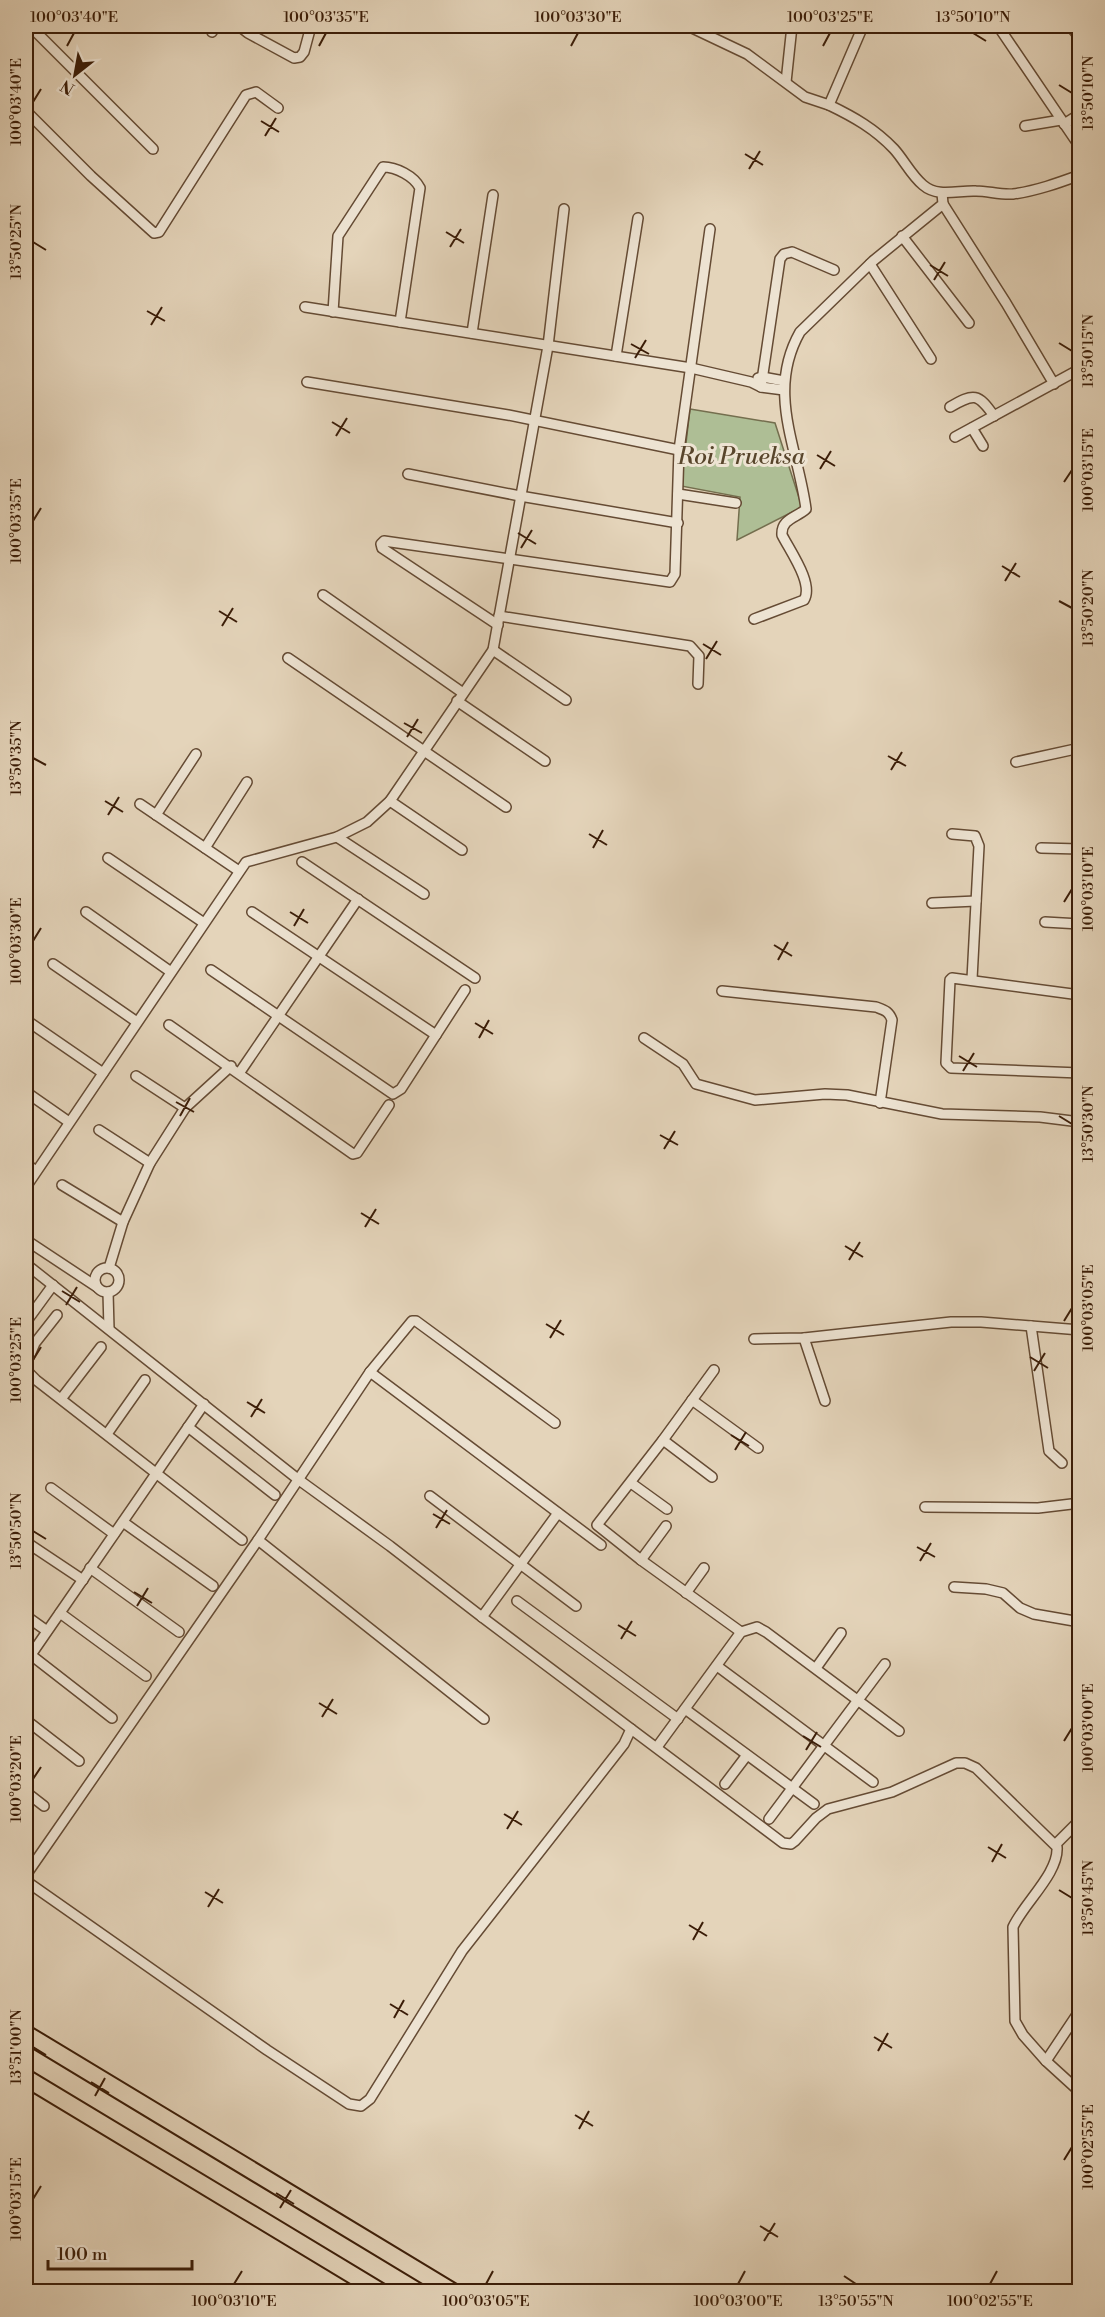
<svg xmlns="http://www.w3.org/2000/svg" width="1105" height="2317" viewBox="0 0 1105 2317" font-family="'Libre Bodoni',serif">
<rect width="100%" height="100%" fill="#e4d4ba"/>
<filter id="stains"><feTurbulence type="fractalNoise" baseFrequency=".00333" numOctaves="4"/><feColorMatrix values="0 0 0 0 .2 0 0 0 0 .09 0 0 0 0 .02 0 0 0 .5 -.17"/></filter>
<radialGradient id="worn" r=".72"><stop offset=".6" stop-color="#630" stop-opacity="0"/><stop offset="1" stop-color="#630" stop-opacity=".3"/></radialGradient>
<polygon fill="#aebe95" stroke="#746e4e" stroke-width="1.5" points="690,409 775,423 802,507 737,540 740,497 681,486"/>
<g fill="none" stroke-linecap="round" stroke-linejoin="round">
<defs>
<g id="minor">
<polyline points="30,26 153,149"/>
<polyline points="239,26 248,33 294,58 300,57 304,52 311,26"/>
<polyline points="688,26 747,54 805,97 829,105"/>
<path d="M863 26 829 105C854 117 875 129 894 149 904 160 911 175 923 185 938 198 958 190 976 191 988 191 1000 195 1013 194 1036 191 1058 183 1080 175"/>
<polyline points="998,26 1080,147"/>
<polyline points="1070,26 1080,38"/>
<polyline points="212,32 215,26"/>
<polyline points="786,82 792,26"/>
<polyline points="26,111 91,176 154,233 159,232 246,95 256,92 278,108"/>
<polyline points="1064,124 1080,114"/>
<polyline points="1025,126 1061,120"/>
<polyline points="943,204 1006,303 1054,384"/>
<polyline points="902,236 969,323"/>
<polyline points="870,264 931,359"/>
<polyline points="305,307 691,368 751,382 761,387 784,390"/>
<path d="M333 312 338 236 383 167C396 167 414 176 420 188L400 322"/>
<polyline points="472,333 493,195"/>
<polyline points="616,356 638,218"/>
<polyline points="758,378 762,377 784,381"/>
<polyline points="307,382 508,415 679,450"/>
<polyline points="761,387 780,259 784,254 792,252 834,270"/>
<path d="M950 407C974 393 978 393 994 416"/>
<polyline points="972,428 983,446"/>
<polyline points="955,437 1080,369"/>
<polyline points="408,474 520,496 678,523"/>
<polyline points="678,494 736,503"/>
<polyline points="323,595 463,693"/>
<polyline points="499,616 690,646 699,656 698,684"/>
<path d="M754 619 804 600C814 584 790 551 782 535 781 519 796 518 806 509 798 448 766 392 800 332L873 261 943 204 942 193"/>
<polyline points="498,625 382,548 381,544 384,541 670,582 675,574 679,450 710,229"/>
<polyline points="493,650 566,700"/>
<polyline points="288,658 506,807"/>
<polyline points="457,701 545,761"/>
<polyline points="1016,762 1080,748"/>
<polyline points="390,801 462,850"/>
<polyline points="140,804 239,871"/>
<polyline points="156,815 196,754"/>
<polyline points="952,834 975,836 979,846 972,979"/>
<polyline points="337,837 424,894"/>
<polyline points="205,848 247,782"/>
<polyline points="1041,848 1080,849"/>
<polyline points="108,858 204,923"/>
<polyline points="302,862 475,978"/>
<polyline points="932,903 976,901"/>
<polyline points="86,912 171,972"/>
<polyline points="252,912 436,1035"/>
<polyline points="1045,922 1080,924"/>
<polyline points="53,964 137,1022"/>
<polyline points="211,970 393,1094 401,1089 465,990"/>
<path d="M722 991 876 1007C884 1010 889 1011 892 1020L880 1103"/>
<polyline points="1080,995 952,978 950,980 946,1063 951,1068 1080,1073"/>
<polyline points="26,1020 103,1073"/>
<polyline points="169,1025 353,1154 357,1153 389,1105"/>
<polyline points="644,1038 683,1064 696,1084 755,1100 825,1094 847,1095 942,1114 1040,1117 1080,1122"/>
<polyline points="240,1072 358,899"/>
<polyline points="136,1076 185,1108"/>
<polyline points="26,1092 69,1122"/>
<polyline points="99,1130 150,1163"/>
<polyline points="26,1164 36,1171"/>
<polyline points="62,1185 123,1222"/>
<polyline points="26,1187 246,862 337,837 367,822 390,801 493,650 548,346 564,209"/>
<polyline points="29,1242 97,1287"/>
<path d="M26 1264 299 1480 390 1546 482 1617 783 1843 791 1844 795 1841 816 1818 828 1809 892 1792 956 1763H965L976 1768 1057 1847C1059 1873 1024 1903 1013 1927L1015 2021 1023 2035 1046 2061 1080 2092"/>
<circle cx="107" cy="1280" r="12"/>
<polyline points="109,1268 123,1222 150,1163 185,1108 231,1066"/>
<polyline points="108,1292 109,1329"/>
<polyline points="26,1322 53,1285"/>
<polyline points="1031,1326 1049,1451 1062,1463"/>
<polyline points="804,1338 825,1401"/>
<polyline points="754,1339 804,1338 951,1322 981,1322 1080,1330"/>
<polyline points="26,1364 35,1343 57,1315"/>
<polyline points="26,1370 36,1380 242,1540"/>
<polyline points="714,1370 663,1440 597,1525 641,1560 741,1632"/>
<polyline points="370,1372 601,1545"/>
<polyline points="61,1399 101,1347"/>
<polyline points="692,1400 758,1448"/>
<polyline points="188,1427 275,1495"/>
<polyline points="107,1434 145,1380"/>
<polyline points="663,1440 712,1477"/>
<polyline points="631,1483 667,1509"/>
<polyline points="51,1488 114,1534"/>
<polyline points="430,1496 576,1606"/>
<polyline points="925,1507 1038,1508 1080,1503"/>
<polyline points="123,1522 213,1586"/>
<polyline points="26,1542 83,1580"/>
<polyline points="641,1560 666,1526"/>
<polyline points="90,1568 179,1632"/>
<polyline points="954,1587 986,1589 1003,1593 1020,1608 1034,1614 1080,1622"/>
<polyline points="686,1593 704,1568"/>
<polyline points="517,1601 678,1719"/>
<polyline points="60,1613 146,1676"/>
<polyline points="26,1616 47,1631"/>
<polyline points="482,1617 558,1513"/>
<polyline points="31,1655 112,1718"/>
<polyline points="26,1662 204,1404"/>
<polyline points="717,1666 873,1782"/>
<polyline points="816,1668 841,1633"/>
<polyline points="685,1709 814,1804"/>
<polyline points="484,1719 258,1540 370,1372 412,1321 416,1321 555,1423"/>
<polyline points="26,1720 79,1761"/>
<polyline points="657,1747 741,1632 757,1627 766,1632 899,1731"/>
<polyline points="725,1784 747,1755"/>
<polyline points="26,1792 44,1806"/>
<polyline points="769,1819 885,1664"/>
<polyline points="1056,1844 1080,1820"/>
<polyline points="26,1875 258,1540"/>
<polyline points="26,1881 267,2050 349,2104 361,2106 370,2099 462,1951 624,1744 631,1729"/>
<polyline points="1046,2061 1080,2010"/>
</g>
<g id="motorway">
<polyline points="26,2034 453,2292"/>
<polyline points="26,2078 381,2292"/>
</g>
</defs>
<use href="#minor" stroke="#654b34" stroke-width="12"/>
<use href="#motorway" stroke="#3b1d08" stroke-width="20"/>
<use href="#minor" stroke="#ede3d2" stroke-width="9"/>
<use href="#motorway" stroke="#e4d4ba" stroke-width="16"/>
</g>
<path fill="none" stroke="#3b1d08" stroke-width="2" d="M973 33 986 41M67 46 74 33M319 46 326 33M571 46 578 33M823 46 830 33M1059 85 1072 93M33 102 41 89M261 121 279 132M265 136 276 118M745 154 763 165M749 169 760 151M446 232 464 243M33 242 46 250M450 247 461 229M930 265 948 276M934 280 945 262M147 311 165 321M151 325 162 307M1059 343 1072 351M631 344 649 354M635 358 646 340M332 422 350 433M336 436 347 418M817 455 835 466M820 469 831 451M1064 482 1072 470M33 521 41 508M518 533 536 544M521 548 532 530M1002 566 1020 577M1005 581 1016 563M1059 601 1072 608M219 611 237 622M222 626 233 608M703 644 721 655M706 659 717 641M404 723 422 733M407 737 418 719M888 756 906 766M33 758 46 765M891 770 902 752M105 801 123 812M108 815 119 797M589 834 607 845M593 848 603 830M1064 902 1072 889M290 912 308 923M294 926 304 909M33 941 41 928M774 945 792 956M778 960 788 942M475 1023 493 1034M479 1038 489 1020M959 1056 977 1067M963 1071 974 1053M176 1102 194 1112M180 1116 190 1098M1059 1116 1072 1124M660 1135 678 1145M664 1149 675 1131M361 1213 379 1224M365 1227 376 1209M845 1246 863 1257M849 1260 860 1242M62 1291 80 1302M66 1305 77 1287M1064 1321 1072 1308M546 1324 564 1335M550 1338 561 1320M1030 1357 1048 1368M33 1360 41 1347M1034 1371 1045 1353M247 1402 265 1413M251 1417 262 1399M731 1435 749 1446M735 1450 746 1432M433 1514 450 1524M436 1528 447 1510M33 1531 46 1539M917 1547 935 1557M920 1561 931 1543M134 1592 152 1603M137 1606 148 1588M618 1625 636 1636M621 1639 632 1621M319 1703 337 1714M322 1717 333 1699M803 1736 821 1747M1064 1741 1072 1728M806 1750 817 1732M33 1779 41 1767M504 1814 522 1825M507 1829 518 1811M988 1847 1006 1858M992 1862 1002 1844M1059 1890 1072 1898M205 1892 223 1903M208 1907 219 1889M689 1925 707 1936M693 1940 703 1922M390 2004 408 2015M394 2018 404 2000M874 2037 892 2048M33 2047 46 2055M878 2051 888 2033M91 2082 109 2093M95 2096 105 2078M575 2115 593 2126M579 2129 589 2111M1064 2160 1072 2147M276 2193 294 2204M33 2199 41 2186M280 2208 291 2190M760 2226 778 2237M764 2241 775 2223M844 2276 856 2284M234 2284 242 2271M486 2284 493 2271M738 2284 745 2271M990 2284 997 2271"/>
<g text-anchor="middle" dominant-baseline="central" stroke-width="6" stroke-linejoin="round" paint-order="stroke">
<g font-size="24" font-style="italic" fill="#58452b" stroke="#ede3d2">
<text x="741" y="457">Roi Prueksa</text>
</g>
</g>
<rect width="1105" height="2317" fill="none" stroke="#e4d4ba" stroke-width="66"/>
<g transform="translate(75 75) rotate(211)" stroke="#ede3d2" stroke-width="4.5" paint-order="stroke">
<path d="M0-4.5L10 22L0 15L-10 22Z" fill="#3b1d08"/>
<text y="-9" font-size="16" font-weight="bold" text-anchor="middle" fill="#3b1d08">N</text>
</g>
<path d="M48 2260v9h144v-9" fill="none" stroke="#3b1d08" stroke-width="3"/>
<text x="57" y="2260" font-size="18" fill="#3b1d08" stroke="#ede3d2" stroke-width="4.5" paint-order="stroke">100 m</text>
<rect x="33" y="33" width="1039" height="2251" fill="none" stroke="#3b1d08" stroke-width="2"/>
<g font-size="15" text-anchor="middle" fill="#3b1d08">
<text x="74" y="22">100°03'40"E</text>
<text x="326" y="22">100°03'35"E</text>
<text x="578" y="22">100°03'30"E</text>
<text x="830" y="22">100°03'25"E</text>
<text x="973" y="22">13°50'10"N</text>
<text transform="translate(1088 93) rotate(-90)" y="5">13°50'10"N</text>
<text transform="translate(16 102) rotate(-90)" y="5">100°03'40"E</text>
<text transform="translate(16 242) rotate(-90)" y="5">13°50'25"N</text>
<text transform="translate(1088 351) rotate(-90)" y="5">13°50'15"N</text>
<text transform="translate(1088 470) rotate(-90)" y="5">100°03'15"E</text>
<text transform="translate(16 521) rotate(-90)" y="5">100°03'35"E</text>
<text transform="translate(1088 608) rotate(-90)" y="5">13°50'20"N</text>
<text transform="translate(16 758) rotate(-90)" y="5">13°50'35"N</text>
<text transform="translate(1088 889) rotate(-90)" y="5">100°03'10"E</text>
<text transform="translate(16 941) rotate(-90)" y="5">100°03'30"E</text>
<text transform="translate(1088 1124) rotate(-90)" y="5">13°50'30"N</text>
<text transform="translate(1088 1308) rotate(-90)" y="5">100°03'05"E</text>
<text transform="translate(16 1360) rotate(-90)" y="5">100°03'25"E</text>
<text transform="translate(16 1531) rotate(-90)" y="5">13°50'50"N</text>
<text transform="translate(1088 1728) rotate(-90)" y="5">100°03'00"E</text>
<text transform="translate(16 1779) rotate(-90)" y="5">100°03'20"E</text>
<text transform="translate(1088 1898) rotate(-90)" y="5">13°50'45"N</text>
<text transform="translate(16 2047) rotate(-90)" y="5">13°51'00"N</text>
<text transform="translate(1088 2147) rotate(-90)" y="5">100°02'55"E</text>
<text transform="translate(16 2199) rotate(-90)" y="5">100°03'15"E</text>
<text x="234" y="2306">100°03'10"E</text>
<text x="486" y="2306">100°03'05"E</text>
<text x="738" y="2306">100°03'00"E</text>
<text x="856" y="2306">13°50'55"N</text>
<text x="990" y="2306">100°02'55"E</text>
</g>
<rect width="100%" height="100%" filter="url(#stains)"/>
<rect width="100%" height="100%" fill="url(#worn)"/>
</svg>
